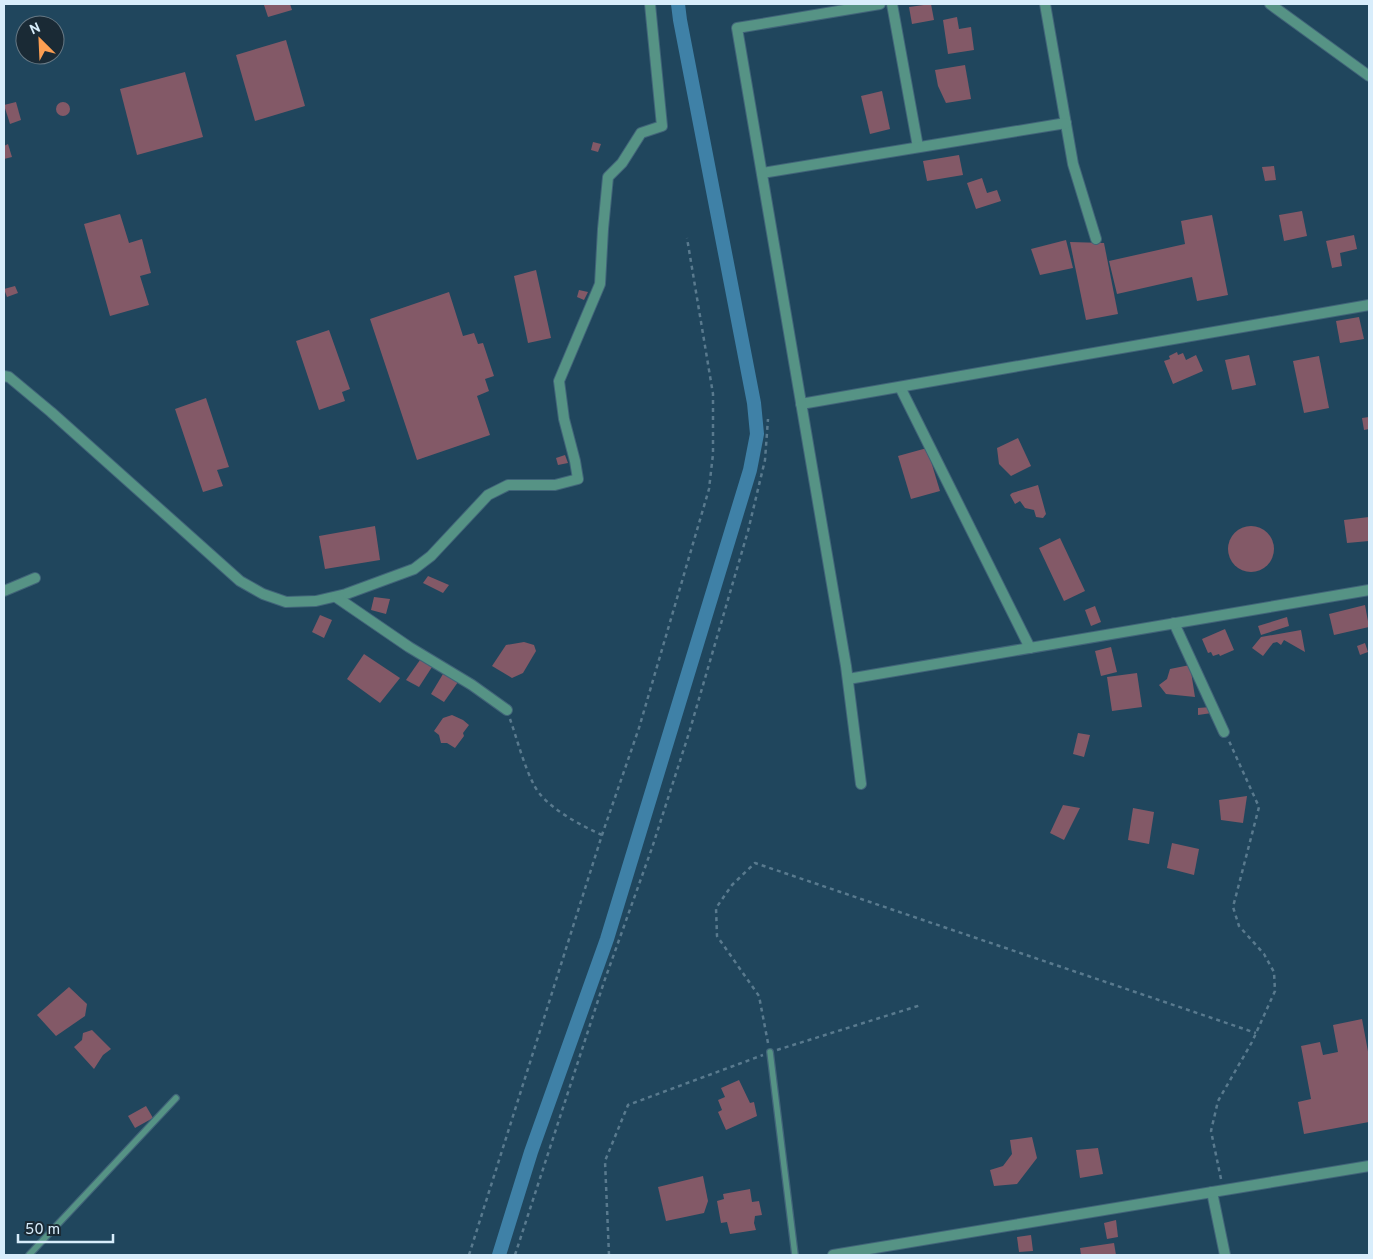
<svg xmlns="http://www.w3.org/2000/svg" width="1373" height="1259" viewBox="0 0 1373 1259" font-family="Overpass,sans-serif">
<rect width="100%" height="100%" fill="#20465d"/>
<g fill="none" stroke-linecap="round" stroke-linejoin="round">
<polyline stroke="#3f81a7" stroke-width="14" points="499,1255 531,1152 607,939 750,470 757,434 754,403 680,20 678,4"/>
</g>
<g fill="#835967">
<polygon points="269,4 290,4 292,10 268,17 264,5"/>
<polygon points="931,4 934,20 912,24 909,7"/>
<polygon points="957,17 959,29 971,27 974,50 948,54 943,20"/>
<polygon points="286,40 305,106 255,121 236,55"/>
<polygon points="965,65 971,99 946,103 938,86 935,70"/>
<polygon points="185,72 203,137 137,155 120,89"/>
<polygon points="882,91 890,129 870,134 861,96"/>
<polygon points="16,102 21,120 10,124 4,105"/>
<circle cx="63" cy="109" r="7"/>
<polygon points="593,142 601,144 598,152 591,150"/>
<polygon points="8,144 12,157 4,159 4,146"/>
<polygon points="959,155 963,175 927,181 923,161"/>
<polygon points="1274,166 1276,180 1265,181 1262,167"/>
<polygon points="982,178 987,193 997,190 1001,201 976,209 967,183"/>
<polygon points="1302,211 1307,236 1284,241 1279,215"/>
<polygon points="120,214 129,243 142,239 151,273 140,276 149,305 110,316 84,224"/>
<polygon points="1212,215 1228,295 1197,301 1192,277 1117,294 1109,261 1185,244 1181,221"/>
<polygon points="1354,235 1357,249 1340,253 1342,266 1332,268 1326,241"/>
<polygon points="1066,240 1073,268 1040,275 1031,249"/>
<polygon points="1070,242 1104,243 1118,314 1086,320"/>
<polygon points="536,270 551,338 528,343 514,276"/>
<polygon points="15,286 18,293 7,297 4,289"/>
<polygon points="579,290 588,292 584,300 577,297"/>
<polygon points="449,292 463,336 474,333 478,344 483,343 494,376 485,379 489,391 477,396 490,435 417,460 370,319"/>
<polygon points="1359,317 1364,339 1340,343 1336,321"/>
<polygon points="329,330 350,389 342,392 345,401 319,410 296,341"/>
<polygon points="1177,352 1178,355 1183,353 1186,360 1196,355 1203,371 1173,384 1164,361 1170,359 1169,356"/>
<polygon points="1249,355 1256,385 1232,390 1225,360"/>
<polygon points="1319,356 1329,408 1304,413 1293,361"/>
<polygon points="206,398 229,467 217,470 223,486 203,492 175,409"/>
<polygon points="1369,417 1369,429 1364,430 1362,418"/>
<polygon points="1018,438 1031,466 1011,476 999,464 997,448"/>
<polygon points="927,448 940,491 911,499 898,456"/>
<polygon points="565,455 568,463 558,465 556,458"/>
<polygon points="1038,485 1046,514 1043,518 1036,517 1034,510 1025,508 1020,501 1015,504 1010,495 1012,493"/>
<polygon points="1369,517 1369,541 1347,543 1344,520"/>
<polygon points="375,526 380,560 325,569 319,536"/>
<circle cx="1251" cy="549" r="23"/>
<polygon points="1060,538 1085,591 1064,601 1039,548"/>
<polygon points="428,576 449,585 443,593 423,583"/>
<polygon points="374,597 390,599 386,614 371,610"/>
<polygon points="1365,605 1369,627 1334,635 1329,614"/>
<polygon points="1095,606 1101,622 1091,626 1085,610"/>
<polygon points="320,615 332,620 324,638 312,632"/>
<polygon points="1287,617 1289,626 1261,635 1258,626"/>
<polygon points="1225,629 1234,650 1220,656 1219,654 1213,656 1211,652 1208,653 1202,639"/>
<polygon points="1301,630 1305,652 1284,640 1281,645 1277,642 1273,643 1263,656 1252,648 1261,637"/>
<polygon points="524,642 534,645 536,651 523,673 512,678 492,666 506,645"/>
<polygon points="1365,643 1368,652 1360,655 1357,646"/>
<polygon points="1111,647 1117,672 1101,676 1095,651"/>
<polygon points="364,654 400,678 380,703 347,679"/>
<polygon points="420,660 432,667 419,687 406,680"/>
<polygon points="1190,665 1195,697 1166,694 1159,685 1167,679 1170,669"/>
<polygon points="1137,673 1142,707 1112,711 1107,677"/>
<polygon points="443,674 458,682 444,702 431,694"/>
<polygon points="1211,707 1212,713 1198,715 1198,708"/>
<polygon points="452,715 463,720 469,725 463,733 464,736 455,748 447,743 441,743 439,735 434,731 443,718"/>
<polygon points="1078,733 1090,735 1084,757 1073,754"/>
<polygon points="1247,796 1243,823 1221,820 1219,800"/>
<polygon points="1063,805 1080,808 1064,840 1050,833"/>
<polygon points="1133,808 1154,812 1149,844 1128,840"/>
<polygon points="1172,843 1199,849 1194,875 1167,868"/>
<polygon points="69,987 87,1004 85,1016 56,1036 37,1015"/>
<polygon points="1362,1019 1369,1057 1369,1122 1304,1134 1298,1102 1311,1099 1301,1046 1320,1042 1323,1055 1338,1052 1333,1025"/>
<polygon points="92,1030 111,1049 103,1055 94,1069 74,1047 82,1040 83,1033"/>
<polygon points="739,1080 750,1103 754,1102 757,1116 726,1130 718,1112 722,1110 718,1100 725,1097 721,1088"/>
<polygon points="146,1106 153,1118 135,1128 128,1116"/>
<polygon points="1032,1137 1037,1158 1017,1184 994,1186 990,1170 1003,1166 1012,1154 1010,1140"/>
<polygon points="1098,1148 1103,1174 1080,1178 1076,1150"/>
<polygon points="703,1176 708,1201 704,1213 666,1221 658,1187"/>
<polygon points="750,1189 752,1202 759,1201 762,1215 755,1216 754,1223 756,1230 730,1234 727,1222 721,1223 717,1201 724,1199 723,1194"/>
<polygon points="1116,1220 1118,1237 1107,1239 1104,1223"/>
<polygon points="1031,1235 1033,1251 1019,1252 1017,1237"/>
<polygon points="1114,1243 1116,1255 1081,1255 1080,1248"/>
</g>
<g fill="none" stroke-linecap="round" stroke-linejoin="round">
<defs>
<g id="lane">
<polyline points="770,1052 795,1255"/>
<polyline points="29,1255 176,1098"/>
</g>
<g id="street">
<polyline points="892,4 918,147"/>
<polyline points="1045,4 1073,164 1096,239"/>
<polyline points="1270,4 1369,76"/>
<polyline points="762,173 1066,123"/>
<polyline points="4,376 9,377 51,412 240,581 263,594 286,602 316,601 346,594 414,569 431,556 488,495 508,485 555,485 578,479 575,461 564,419 559,381 600,284 603,229 608,177 622,163 641,133 662,126 650,4"/>
<polyline points="900,387 1030,648"/>
<polyline points="801,404 1369,305"/>
<polyline points="4,591 35,578"/>
<polyline points="336,597 409,647 472,685 507,710"/>
<polyline points="1174,623 1224,732"/>
<polyline points="848,679 1369,590"/>
<polyline points="861,784 846,666 737,28 880,4"/>
<polyline points="1212,1192 1225,1255"/>
<polyline points="833,1255 1369,1166"/>
</g>
</defs>
<use href="#lane" stroke="#416479" stroke-width="8"/>
<use href="#street" stroke="#416479" stroke-width="12"/>
<g stroke="#597a8e" stroke-width="2.5" stroke-dasharray="4 4" stroke-linecap="butt">
<path d="M510 719C517 739 524 766 534 785 545 807 580 825 602 835"/>
<polyline points="768,1043 759,996 717,936 716,908 732,885 755,863 1256,1033"/>
<polyline points="777,1050 921,1005"/>
<polyline points="1221,1179 1211,1131 1218,1101 1252,1042 1275,991 1274,972 1264,954 1239,926 1233,907 1259,807 1229,741"/>
<polyline points="469,1255 602,835 639,728 709,489 713,454 713,394 687,238"/>
<polyline points="515,1255 604,982 652,848 689,733 748,531 765,460 768,419"/>
<polyline points="609,1255 605,1161 628,1105 763,1055"/>
</g>
<use href="#lane" stroke="#569385" stroke-width="5.5"/>
<use href="#street" stroke="#569385" stroke-width="10"/>
</g>
<rect width="1373" height="1259" fill="none" stroke="#d8edfb" stroke-width="10"/>
<g transform="translate(40 40) rotate(336)"><circle r="24" fill="#1a2a35" stroke="#667884"/>
<path d="M0-4L9 19L0 12L-9 19Z" fill="#fc9e52"/>
<text y="-8" font-size="14" font-weight="bold" text-anchor="middle" fill="#d8edfb">N</text>
</g>
<path d="M18 1234v8h95v-8" fill="none" stroke="#d8edfb" stroke-width="2.5"/>
<text x="25" y="1234" font-size="15" fill="#d8edfb" stroke="#1a2a35" stroke-width="4" paint-order="stroke">50 m</text>
</svg>
